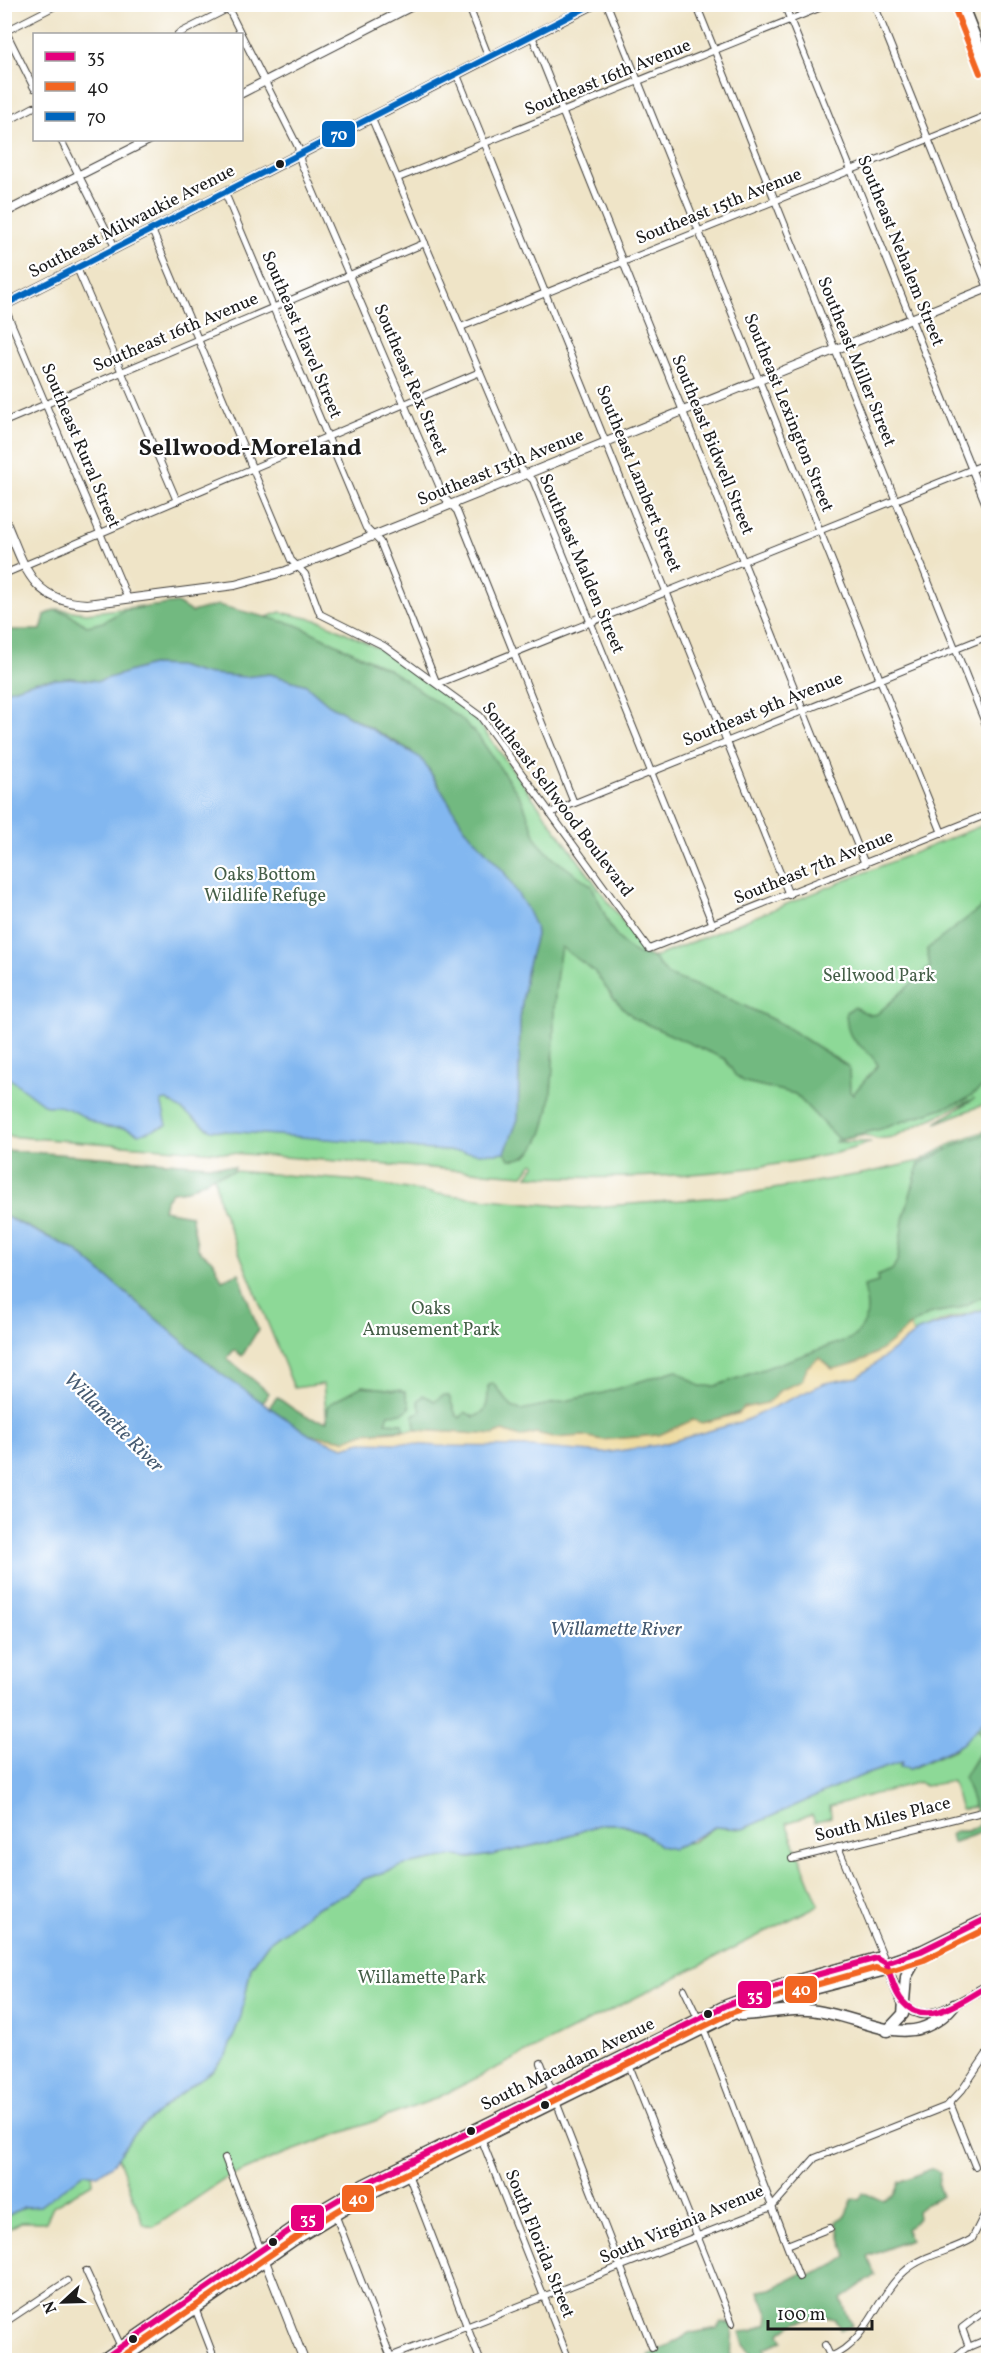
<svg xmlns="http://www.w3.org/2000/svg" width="993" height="2365" viewBox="0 0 993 2365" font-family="Vollkorn,serif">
<rect width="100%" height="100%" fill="#fff"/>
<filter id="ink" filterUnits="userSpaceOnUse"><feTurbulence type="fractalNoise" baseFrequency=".0167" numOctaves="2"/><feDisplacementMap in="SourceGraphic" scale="12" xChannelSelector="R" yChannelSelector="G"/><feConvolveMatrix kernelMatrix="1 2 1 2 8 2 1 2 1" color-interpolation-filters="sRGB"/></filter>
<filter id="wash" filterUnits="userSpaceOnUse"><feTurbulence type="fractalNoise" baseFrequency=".008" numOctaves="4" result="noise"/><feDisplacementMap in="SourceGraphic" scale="24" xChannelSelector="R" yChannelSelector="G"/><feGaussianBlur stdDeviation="1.35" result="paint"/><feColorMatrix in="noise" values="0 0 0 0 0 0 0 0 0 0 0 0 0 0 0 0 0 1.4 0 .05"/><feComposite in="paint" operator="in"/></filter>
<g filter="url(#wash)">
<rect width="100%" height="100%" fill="#efe4c7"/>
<g fill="#8dd997" stroke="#547a5a" stroke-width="1.5">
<path d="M142 606 145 612 267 617 280 612 321 621 380 649 475 718 650 959 988 823V1103L936 1123 975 1098 893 1137 877 1139 865 1135 834 1142H871C847 1152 821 1156 796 1161 707 1177 618 1180 528 1176L536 1164 533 1163 523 1175 5 1136 4 657 74 650 57 609 86 613Z"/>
<polygon points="988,1130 988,1308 918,1331 858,1377 744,1421 659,1445 347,1447 329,1440 323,1384 294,1388 220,1205 214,1176 234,1171 359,1181 438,1194 582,1208 732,1196 867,1173 920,1161 955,1142"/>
<polygon points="986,1716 988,1716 986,1804 961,1810 952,1781 925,1786 919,1782 830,1806 831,1817 815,1822 812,1815 786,1823 819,1905 435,2099 273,2158 225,2179 154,2227 144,2225 118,2157 133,2134 178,2095 213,2070 226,2055 241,2016 251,1967 268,1943 314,1909 347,1893 364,1879 405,1865 455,1856 470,1858 492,1855 549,1842 602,1824 620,1824 642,1832 660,1846 692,1842 715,1827 743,1829 861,1776 902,1762 900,1767 910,1769 953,1750 962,1744"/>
<polygon points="91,2172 92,2183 53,2206 46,2222 21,2222 5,2231 5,2217 24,2207 40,2206 63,2186 84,2173"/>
</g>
<g fill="#72b980" stroke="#476a4e" stroke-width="1.5">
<path d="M177 603 191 612 218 605 297 625 390 670 460 718 479 737 522 800 538 842 553 858 592 886 611 928 624 945 635 953 652 957 668 975 726 997 780 1023 849 1067 850 1092 853 1094 878 1065C862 1039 847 1049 846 1012L854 1007 870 1015 877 1014 930 967 927 949 988 902V1084L963 1101 881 1129 838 1139 795 1094 745 1082 735 1075 725 1059 635 1019 614 999 594 971 561 947C557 967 555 990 554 1011 553 1041 560 1167 509 1159L505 1152 518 1119 520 1019 526 972 536 935 535 926 504 872 464 827 428 768 410 750 328 704 306 685 270 674 245 677 201 673 177 666 151 665 99 681 69 678 38 681 5 691V630H41L45 615 54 610 67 613 87 626 103 622 124 610Z"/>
<path d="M988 1133V1294L957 1309 932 1313 908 1326 900 1338 873 1356 855 1365 833 1369 823 1361 802 1381 779 1391 776 1397 767 1403 712 1421 702 1423 693 1420 659 1435 603 1440 583 1436 556 1438 536 1433 520 1437 503 1431 494 1435 415 1430 414 1415 421 1411 418 1401 423 1395 435 1401 443 1395 449 1396 456 1415 460 1418 465 1412 474 1417C489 1412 488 1399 488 1386L493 1383 512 1407 521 1410 603 1393 676 1370 700 1386H715L852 1338C871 1322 868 1308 864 1286L878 1282 877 1276 892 1270 898 1259 903 1220 919 1164 958 1144Z"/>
<polygon points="4,1150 235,1167 234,1171 214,1176 187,1190 172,1192 165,1201 163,1210 191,1215 198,1249 214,1262 222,1280 239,1273 258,1330 242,1356 234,1350 227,1358 269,1393 262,1403 221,1374 75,1250 5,1216"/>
<path d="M362 1386 405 1391 410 1408 403 1413 389 1414 386 1422 403 1423 404 1429 364 1433 345 1440 310 1435 269 1407 277 1397C293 1409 306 1420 327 1421L328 1407 331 1403Z"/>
<polygon points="986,1716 988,1716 988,1830 952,1843 950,1835 955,1831 967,1831 980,1824 964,1777 983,1746 984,1737 976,1726"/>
<path d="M933 2168 940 2173 938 2185 942 2196 927 2203 917 2211 918 2218 906 2229 910 2239 868 2257 875 2275 841 2299 852 2326 841 2330 835 2320C816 2314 795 2320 780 2333L783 2341 764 2348 769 2360H756L744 2345 740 2332 753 2331 768 2323 769 2316 759 2291 771 2289 805 2272 807 2277 835 2265 847 2257 836 2221 845 2216 853 2198 859 2199 862 2192 883 2201 894 2195 899 2182Z"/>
<polygon points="722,2322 733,2325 731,2360 651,2360 649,2355 692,2333 718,2328"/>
</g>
<path fill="#eeda9e" stroke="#857b5d" stroke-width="1.5" d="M988 1308 873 1371 763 1417 633 1454 365 1449 337 1446 310 1435 345 1440 364 1433 415 1430 494 1435 503 1431 520 1437 536 1433 556 1438 583 1436 603 1440 659 1435 693 1420 702 1423 737 1414 743 1408 767 1403 775 1397 779 1391 802 1381 807 1367 819 1358 832 1369C868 1363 885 1349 910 1326L913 1334 943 1321Z"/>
<g fill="#82b7f0" stroke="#4f6a86" stroke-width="1.5">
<path d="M151 665 177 666 201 673 245 677 270 674 306 685 328 704 421 758 464 827 504 872 526 907 535 926 536 935 526 972 520 1019 518 1119 505 1152C486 1156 471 1151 453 1151 430 1150 414 1150 391 1144L211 1130 167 1100 161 1101 167 1125 139 1134C122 1124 119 1130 103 1126 82 1119 70 1103 46 1106L5 1075V691L38 681 69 678 99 681Z"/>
<polygon points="4,1216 75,1250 221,1374 310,1435 344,1447 361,1442 401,1443 438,1446 529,1447 604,1453 659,1445 744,1421 825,1383 858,1377 918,1331 988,1308 988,1716 962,1744 910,1769 900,1767 902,1762 861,1776 743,1829 715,1827 673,1849 660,1846 642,1832 620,1824 602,1824 549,1842 492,1855 470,1858 455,1856 405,1865 364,1879 347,1893 314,1909 268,1943 251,1967 241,2016 226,2055 213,2070 178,2095 133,2134 114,2163 98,2175 84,2173 40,2206 24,2207 5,2217"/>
</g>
</g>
<g filter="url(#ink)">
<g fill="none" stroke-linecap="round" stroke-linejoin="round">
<defs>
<g id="minor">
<polyline points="226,4 241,34"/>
<polyline points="468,4 489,58"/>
<polyline points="607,4 942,833"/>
<polyline points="696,4 988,730"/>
<polyline points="784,4 988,510"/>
<polyline points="874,4 988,288"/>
<polyline points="4,28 34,88"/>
<polyline points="4,32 59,4"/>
<polyline points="178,34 237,4"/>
<polyline points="242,36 298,147 301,163 444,497 457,511 574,803"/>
<polyline points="532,36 865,864"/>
<polyline points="457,75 789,895"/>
<polyline points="372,119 521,469 533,480 713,925"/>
<polyline points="4,123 34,107"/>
<polyline points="61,140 116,249"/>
<polyline points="398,178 829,4"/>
<polyline points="225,193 366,528 380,542 437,684 988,463"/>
<polyline points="152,230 291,560 305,574 320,614 384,646 480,716 649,949 988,814"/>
<polyline points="77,268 177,501"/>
<polyline points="4,306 128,599"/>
<polyline points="461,327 988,115"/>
<polyline points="4,422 425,243"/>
<polyline points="4,574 480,372"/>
<polyline points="550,813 988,636"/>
<polyline points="838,1847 886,1963"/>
<polyline points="792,1859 982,1812"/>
<polyline points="684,1989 706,2035 799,2277"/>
<polyline points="541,2063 652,2347"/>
<polyline points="629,2065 732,2323"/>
<polyline points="950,2103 975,2166"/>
<polyline points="481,2138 569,2360"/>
<polyline points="225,2158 261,2250"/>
<polyline points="408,2174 480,2360"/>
<polyline points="335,2214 392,2360"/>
<polyline points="787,2245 830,2228"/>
<polyline points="86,2271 122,2349"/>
<polyline points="195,2308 215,2360"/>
<polyline points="4,2323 67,2281"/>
<polyline points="825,2345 832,2360"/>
<polyline points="969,2347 962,2328 988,2308"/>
<path d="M830 2357C868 2342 876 2296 905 2271 924 2254 951 2252 972 2239L988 2207"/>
<polyline points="382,2360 772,2207 815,2158 947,2106 962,2090 988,2052"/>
<polyline points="951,2360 966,2348 988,2339"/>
</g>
<g id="tertiary">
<polyline points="242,93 416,4"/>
<polyline points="4,213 149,140"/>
<path d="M4 518C24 563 29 602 87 604L235 585 286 571 988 288"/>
<polyline points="263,2256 304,2360"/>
</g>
<g id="secondary">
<polyline points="4,305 594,4"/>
<path d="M886 1963C891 1975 895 1992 903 2003 926 2031 965 1997 988 1986"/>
</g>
<g id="primary">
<polyline points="962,4 988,70"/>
<path d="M740 2015C763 2015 785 2008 808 2010 860 2013 911 2058 954 2005"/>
<polyline points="887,2031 903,2014 906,1977 921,1951"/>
<polyline points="102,2360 309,2217 363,2185 727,2005 784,1984 877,1958 886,1963"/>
<polyline points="121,2360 294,2240 371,2193 733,2014 790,1995 882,1971 886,1963 921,1951 988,1918"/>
</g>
</defs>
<use href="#minor" stroke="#3c3a36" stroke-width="8"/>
<use href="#tertiary" stroke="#3c3a36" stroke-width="10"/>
<use href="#secondary" stroke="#3c3a36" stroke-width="11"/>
<use href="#primary" stroke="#3c3a36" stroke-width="13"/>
<use href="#minor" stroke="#fff" stroke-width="6"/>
<use href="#tertiary" stroke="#fff" stroke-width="8"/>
<use href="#secondary" stroke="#fff" stroke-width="9"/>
<use href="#primary" stroke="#fff" stroke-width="10"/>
<defs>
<g id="bus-1">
<path d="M886 1963C891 1976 894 1992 903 2002 926 2030 965 1999 988 1986"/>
<polyline points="102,2360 309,2217 363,2185 727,2005 784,1984 877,1958 886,1963 921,1951 988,1918"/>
</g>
<g id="bus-2">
<polyline points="954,7 980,73"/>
<polyline points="117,2360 314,2225 367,2193 731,2013 787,1993 876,1968 887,1972 924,1960 988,1928"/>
</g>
<polyline id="bus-3" points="4,305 593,4"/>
</defs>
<use href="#bus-1" stroke="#fff" stroke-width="10"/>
<use href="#bus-2" stroke="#fff" stroke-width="10"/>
<use href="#bus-3" stroke="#fff" stroke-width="10"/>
<use href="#bus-1" stroke="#e5007d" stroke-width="6"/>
<use href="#bus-2" stroke="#f26522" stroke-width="6"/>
<use href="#bus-3" stroke="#0065bd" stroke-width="6"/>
</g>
</g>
<g fill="#1c1c1c" stroke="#fff" stroke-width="2">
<circle cx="280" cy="164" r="5"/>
<circle cx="708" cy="2014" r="5"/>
<circle cx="545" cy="2105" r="5"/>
<circle cx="471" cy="2131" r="5"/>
<circle cx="273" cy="2242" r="5"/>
<circle cx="133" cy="2339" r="5"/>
</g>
<g text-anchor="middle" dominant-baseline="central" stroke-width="4.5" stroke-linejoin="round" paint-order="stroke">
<g font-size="18" fill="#1c1c1c" stroke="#fff">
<text transform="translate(608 78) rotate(-22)">Southeast 16th Avenue</text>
<text transform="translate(719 207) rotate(-22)">Southeast 15th Avenue</text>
<text transform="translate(132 222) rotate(-27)">Southeast Milwaukie Avenue</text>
<text transform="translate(900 251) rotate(68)">Southeast Nehalem Street</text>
<text transform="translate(176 333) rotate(-23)">Southeast 16th Avenue</text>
<text transform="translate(301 335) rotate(67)">Southeast Flavel Street</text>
<text transform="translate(856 362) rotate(68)">Southeast Miller Street</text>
<text transform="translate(410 380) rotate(67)">Southeast Rex Street</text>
<text transform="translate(788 413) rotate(68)">Southeast Lexington Street</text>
<text transform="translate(712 445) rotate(68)">Southeast Bidwell Street</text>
<text transform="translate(80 446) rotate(67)">Southeast Rural Street</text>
<text transform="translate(501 468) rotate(-22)">Southeast 13th Avenue</text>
<text transform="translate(638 479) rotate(68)">Southeast Lambert Street</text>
<text transform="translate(581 564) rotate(67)">Southeast Malden Street</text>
<text transform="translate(763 710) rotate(-22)">Southeast 9th Avenue</text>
<text transform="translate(557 800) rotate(53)">Southeast Sellwood Boulevard</text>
<text transform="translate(814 868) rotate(-22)">Southeast 7th Avenue</text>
<text transform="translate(883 1820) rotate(-14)">South Miles Place</text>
<text transform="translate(568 2065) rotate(-26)">South Macadam Avenue</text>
<text transform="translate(682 2225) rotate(-23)">South Virginia Avenue</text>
<text transform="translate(539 2244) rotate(68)">South Florida Street</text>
</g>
<g font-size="18" fill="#445e47" stroke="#fff">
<text x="265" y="875">Oaks Bottom<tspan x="265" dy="21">Wildlife Refuge</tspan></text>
<text x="879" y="976">Sellwood Park</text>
<text x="431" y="1309">Oaks<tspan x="431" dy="21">Amusement Park</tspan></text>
<text x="422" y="1978">Willamette Park</text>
</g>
<g font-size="20" font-style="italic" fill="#455a71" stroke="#fff">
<text transform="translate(113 1423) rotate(45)">Willamette River</text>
<text x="616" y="1630">Willamette River</text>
</g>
<g font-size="24" font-weight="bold" fill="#1c1c1c" stroke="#fff">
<text x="250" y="449">Sellwood-Moreland</text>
</g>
</g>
<g stroke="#fff" stroke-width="2">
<rect x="321" y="120" width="35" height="28" rx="6" fill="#0065bd"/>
<rect x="784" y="1975" width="34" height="29" rx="6" fill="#f26522"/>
<rect x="737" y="1980" width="35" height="29" rx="6" fill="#e5007d"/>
<rect x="341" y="2184" width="34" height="29" rx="6" fill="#f26522"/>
<rect x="290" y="2204" width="35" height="28" rx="6" fill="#e5007d"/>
</g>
<g font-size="16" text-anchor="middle" font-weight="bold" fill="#fff">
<text x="339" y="140">70</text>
<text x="801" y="1995">40</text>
<text x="755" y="2001">35</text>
<text x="358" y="2204">40</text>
<text x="308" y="2224">35</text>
</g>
<rect width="993" height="2365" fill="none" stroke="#fff" stroke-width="24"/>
<rect x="33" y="33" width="210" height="108" fill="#ffffff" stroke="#a4a4a4" stroke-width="1.5"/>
<rect x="45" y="52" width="30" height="9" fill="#e5007d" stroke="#a4a4a4" stroke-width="1.5"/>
<text x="87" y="63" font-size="18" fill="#1c1c1c">35</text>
<rect x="45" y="82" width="30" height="9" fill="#f26522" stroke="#a4a4a4" stroke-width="1.5"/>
<text x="87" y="93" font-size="18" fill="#1c1c1c">40</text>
<rect x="45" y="112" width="30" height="9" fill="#0065bd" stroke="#a4a4a4" stroke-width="1.5"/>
<text x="87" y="123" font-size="18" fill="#1c1c1c">70</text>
<g transform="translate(63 2302) rotate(248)" stroke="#ffffff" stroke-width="4.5" paint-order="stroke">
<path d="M0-4.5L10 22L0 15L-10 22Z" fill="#1c1c1c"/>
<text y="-9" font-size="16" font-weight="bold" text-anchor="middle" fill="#1c1c1c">N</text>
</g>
<path d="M768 2320v9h104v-9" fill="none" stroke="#1c1c1c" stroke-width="3"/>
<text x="777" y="2320" font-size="18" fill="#1c1c1c" stroke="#ffffff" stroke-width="4.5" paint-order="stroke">100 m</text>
</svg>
